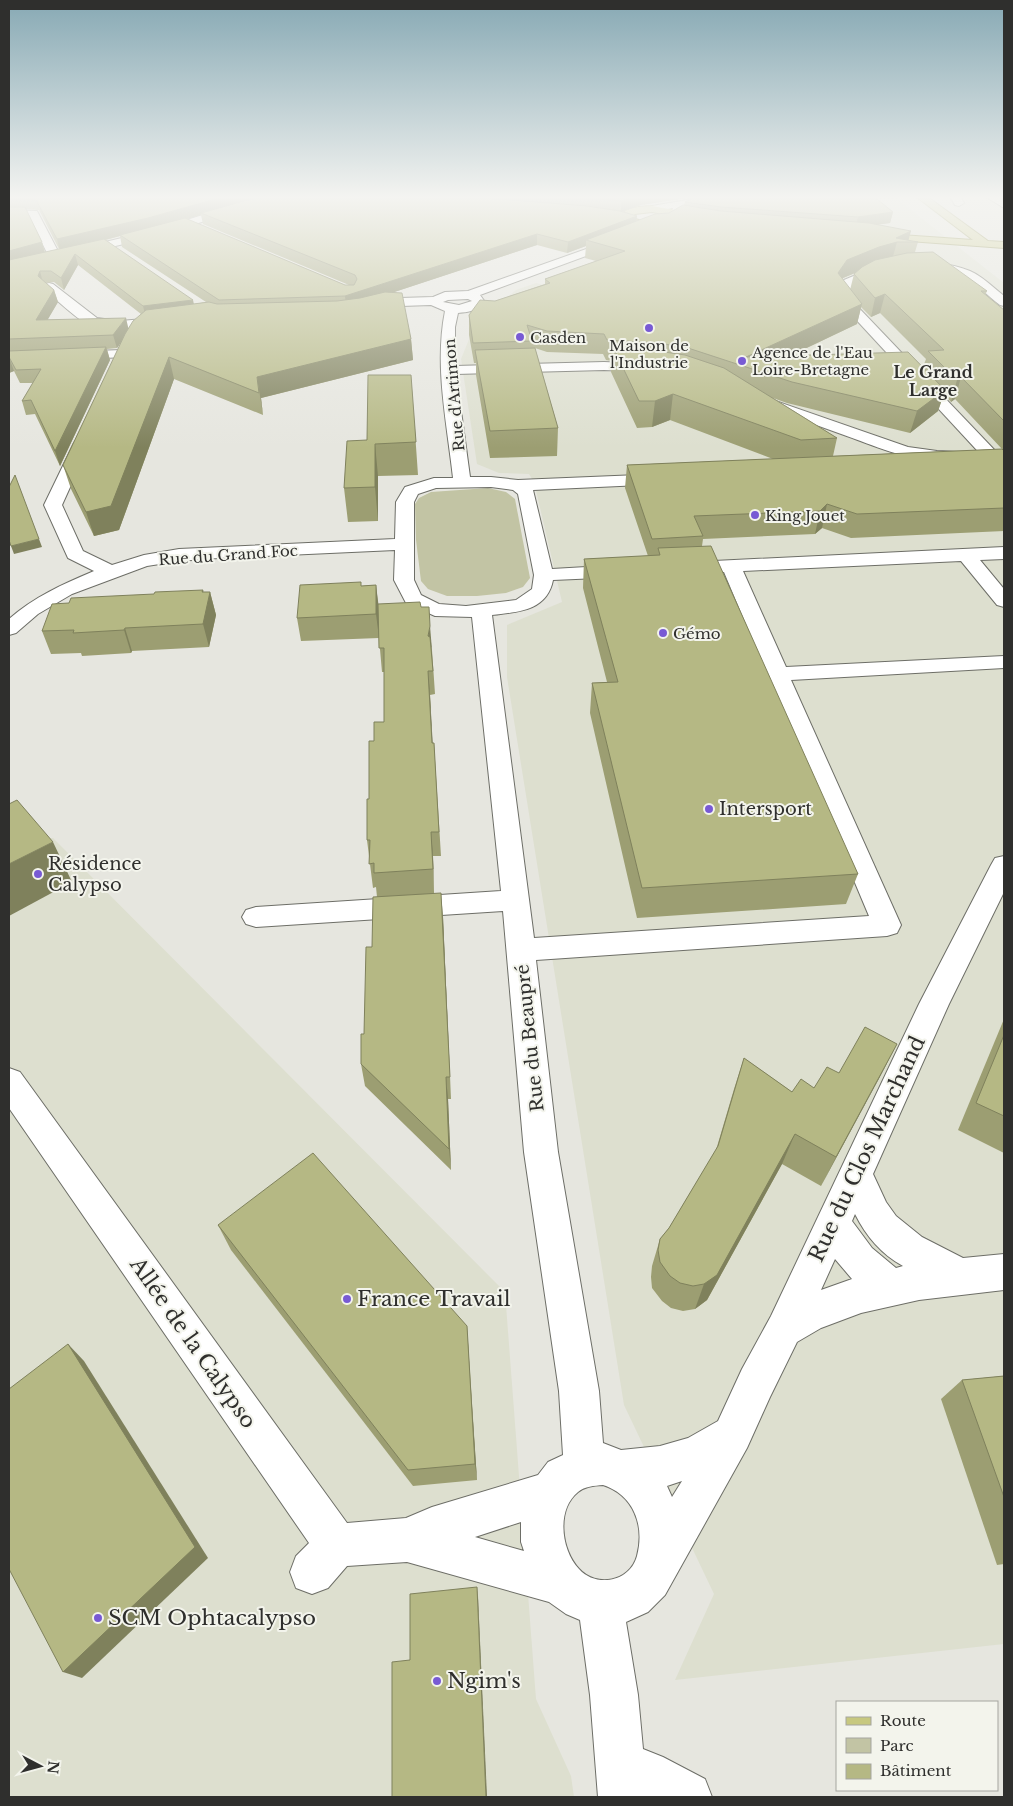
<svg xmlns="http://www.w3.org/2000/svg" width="1013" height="1806" viewBox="0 0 1013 1806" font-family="'Libre Baskerville',serif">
<rect width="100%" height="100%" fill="#e6e6df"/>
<g fill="#dddfcf">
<polygon points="692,195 892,195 1004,283 1004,1644 675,1680 714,1594 624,1405 507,677 507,625 562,602 534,482 529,474 499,473 477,464 461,359 476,322 516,290 536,283 618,304 701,198"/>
<polygon points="53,838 505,1292 536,1699 571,1776 574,1797 9,1797 9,841"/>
</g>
<polygon fill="#c2c4a4" points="488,488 506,492 515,499 530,578 523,587 506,593 477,596 447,596 428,589 421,581 416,540 415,504 419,498 431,492"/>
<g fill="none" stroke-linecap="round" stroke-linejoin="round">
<defs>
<g id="minor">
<polygon points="275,195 292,195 290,197 233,212 158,236 9,271 9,265 48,255 29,216 9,216 9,210 37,211 59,253 151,231 225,208"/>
<polygon points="949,195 959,195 964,203 959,206 955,205"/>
<polygon points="983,195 995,195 1004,201 1004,208"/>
<polygon points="693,199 697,200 697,204 683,209 680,215 676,216 671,213 673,208 652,212 647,209 652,206"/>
<path d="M620 237 624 238 625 240 624 242 480 295 485 302C478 311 468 312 458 313L455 327V366L604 362 648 364 653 365 655 368 653 371 648 372 604 370 456 374 470 477H491L518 480 663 474 669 475 671 479 669 483 663 484 533 490 552 569 621 565 628 567 631 571 628 575 621 577 553 580C547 611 518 612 492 615L534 938 869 916 724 572 707 571 704 567 707 563 714 561 1004 547V559L980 560 1004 589V607L997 605 961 561 743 571 786 667 1004 656V668L791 680 901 925 897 933 887 936 536 960 558 1152 599 1391 603 1443 621 1450 660 1446 688 1438 718 1421 742 1369 771 1316 919 1004 991 865 995 858 1004 856V892L949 1004 873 1174 886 1202 896 1216 922 1237 963 1258 1004 1254V1290L919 1300 861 1313 821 1328 797 1342 770 1397 747 1448 665 1595 648 1612 626 1622 638 1695 643 1749 663 1757 705 1779 712 1797H598L590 1695 580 1620 566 1614 549 1602 407 1562 347 1566 328 1588 312 1594 296 1588 290 1572 296 1556 309 1543 9 1108V1068L20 1072 347 1523 406 1518 432 1507 538 1475 548 1462 563 1455 559 1391 524 1152 503 911 256 927 246 924 242 917 246 910 256 907 501 891 472 617 435 616 406 603 394 580 395 550 219 558 179 561 147 566 72 594 38 614 16 633 9 635V619C34 597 63 584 94 571L68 558 44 505 74 443 76 440H88L90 443 62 505 83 551 112 565 144 555 179 549 395 539 396 502 405 487 434 478H453C447 423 434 366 445 311L431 305 401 306 368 315 363 314 362 311 363 308 400 298 433 297 445 292 468 291ZM468 299 472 301 459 305 443 302 448 300ZM491 487 513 490 518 494 534 575 532 589 516 600 466 606 439 604 421 595 414 580V502L418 494 436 488ZM855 1214C866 1236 881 1254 903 1266L896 1268 872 1248 852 1221ZM835 1259 852 1279 821 1290ZM682 1481 672 1497 667 1486ZM603 1485C634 1495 645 1526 637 1556 630 1582 596 1588 579 1569 561 1550 556 1510 578 1492 585 1486 594 1486 603 1485ZM521 1522V1542L524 1551 475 1537Z"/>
<path d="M893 262C918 262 946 261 970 271 982 276 994 288 1004 296V306L1000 305C988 296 976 283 963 276 934 262 867 265 847 293L857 306 1004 460V474L998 473 849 312 835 293 844 280 875 267Z"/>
<path d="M49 283 53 284 97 318 120 321 168 317 174 321C166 331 100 330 87 324 73 316 57 300 45 290L43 287 45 284Z"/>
<polygon points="122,350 127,351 129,354 127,357 9,362 9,354"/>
<path d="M761 396 908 447 937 451 960 452 962 455 960 458C921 468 879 447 844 435 814 424 785 414 756 403L754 400 756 397Z"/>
</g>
<g id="major">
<polygon points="914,195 925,195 988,241 1004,242 1004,248 868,238 867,236 868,234 872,233 973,240"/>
<path d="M652 206 680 211 684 217C671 234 634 233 620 218 624 206 641 207 652 206ZM652 212 673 216V217C662 227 643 223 631 217L635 214Z"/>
</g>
</defs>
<use href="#minor" stroke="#6d6e67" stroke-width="2"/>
<use href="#major" stroke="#797a2a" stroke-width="2"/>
<use href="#minor" fill="#fff" fill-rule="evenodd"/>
<use href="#major" fill="#c7c87f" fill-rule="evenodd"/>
</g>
<g fill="#9c9e72" fill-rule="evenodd">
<path d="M9 195H872L893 212 890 223 878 224 909 241 918 242 915 252 987 291 985 295 1004 310V531L851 538 822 528 815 534 703 539 702 546 858 874 846 904 637 918 590 713 592 683 607 682 583 588 584 559 648 556 625 488 627 465 773 459 670 420 652 427 637 428 611 372 612 361 606 360 603 354 547 352 535 348 558 428 557 456 490 458 476 375V363H474L469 335V315L495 301 545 284V279L596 261 585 258 586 246 567 253 537 245 394 292 411 339 413 360 261 398 263 415 174 379 119 530 94 536 71 489 63 465 122 341 117 348 107 349 110 360 60 466 35 414 26 415 22 401 33 383H20L14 371 9 373ZM696 196 685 202 684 205 669 213 636 221 622 212 641 205ZM482 198H497L515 200ZM26 209 39 210 59 249 45 252 42 242ZM201 215 203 224 349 285H345L186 219ZM120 236 122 247 206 302 194 304 106 240ZM78 265 141 314 129 328 47 320 58 302 54 290 46 283 54 282 64 290ZM855 273 854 274 850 290 842 279 843 278ZM861 307 871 317 880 313 926 359 923 367 790 356 857 324ZM944 394 951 402 955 399 1002 449 833 456 837 438 773 398 787 403 910 433 938 411Z"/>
<polygon points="998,195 1004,195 1004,199"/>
<polygon points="411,375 418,475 378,476 378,521 348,522 344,488 367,440"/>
<polygon points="376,585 378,604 421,607 432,650 435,694 430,695 432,743 434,743 441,856 433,856 434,893 443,917 451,1099 448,1099 451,1170 365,1086 361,1064 364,1034 377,897 376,887 373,888 367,840 369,799 374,741 384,722 384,672 382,672 379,638 301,641 297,618 362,586"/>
<polygon points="210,592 216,615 209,647 132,651 131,653 82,656 81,653 51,654 42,631 69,603"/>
<polygon points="1004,1019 1004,1153 958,1130"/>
<polygon points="897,1044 821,1186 782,1164 707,1300 695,1309 683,1311 671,1308 662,1301 652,1288 651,1277 652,1266 660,1239 669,1228 716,1150 734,1089 744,1058 792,1092 814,1088 839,1073"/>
<polygon points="218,1225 467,1326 477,1480 413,1486 231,1250"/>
<polygon points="1004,1376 1004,1564 997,1565 941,1399 962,1380"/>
</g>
<g fill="#7f815c">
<polygon points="230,195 268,195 201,213 201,215 150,229 120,235 120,236 60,251 57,239"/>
<polygon points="640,195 706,195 641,205 621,212 621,201"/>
<polygon points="893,212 890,223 855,228 858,217"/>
<polygon points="637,216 636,227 586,240 586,246 567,253 568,242"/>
<polygon points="911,231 908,242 897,242 892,260 874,265 843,278 833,292 838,273 847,260"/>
<polygon points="537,234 537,245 346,308 345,296"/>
<polygon points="42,242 45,254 9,263 9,251"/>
<polygon points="75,254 78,265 64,290 61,278"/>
<polygon points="40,271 43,283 38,276"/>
<polygon points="54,290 58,302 40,333 36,320"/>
<polygon points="885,294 880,313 871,317 875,298"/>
<polygon points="193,300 196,313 146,318 143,306"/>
<polygon points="862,304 857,324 758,371 746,357"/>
<polygon points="126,318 129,331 117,348 113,335"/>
<polygon points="411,339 413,360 261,398 263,415 257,377"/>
<polygon points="106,347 110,360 60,466 55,451"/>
<polygon points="9,357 14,371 9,373"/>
<polygon points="169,357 174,379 119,530 94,536 86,512"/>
<polygon points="961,377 955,399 951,402 957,380"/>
<polygon points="945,390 938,411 910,433 917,411"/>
<polygon points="673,394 670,420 652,427 655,401"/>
<polygon points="375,444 378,476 378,521 375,487"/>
<polygon points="827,504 822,528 815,534 820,511"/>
<polygon points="39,539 42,547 14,554 11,546"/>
<polygon points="376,585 379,609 379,638 376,614"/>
<polygon points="203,590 207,606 210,592 216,615 209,647 203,624 202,592"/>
<polygon points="430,626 432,650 428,636"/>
<polygon points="125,628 132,651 131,653 124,630"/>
<polygon points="428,671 430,695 434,767 432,743"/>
<polygon points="431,832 433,856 434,893 433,869"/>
<polygon points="53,842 72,882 9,916 9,864"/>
<polygon points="441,893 443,917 451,1099 450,1077"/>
<polygon points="897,1044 881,1075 821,1186 836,1157"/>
<polygon points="446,1077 448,1099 451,1170 449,1149"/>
<polygon points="795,1134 782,1164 707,1300 695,1309 704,1284"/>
<polygon points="467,1326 468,1348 477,1480 475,1464"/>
<polygon points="68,1344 84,1361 208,1558 82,1678 63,1672"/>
<polygon points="477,1587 478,1596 487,1797 486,1797"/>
</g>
<g fill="#b5b884" stroke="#7f815c">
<polygon points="9,195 230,195 148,218 57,239 36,200 9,198"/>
<polygon points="266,195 447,195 587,206 620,211 637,216 568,242 537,234 345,296 219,300 120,235 185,218 345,285 354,285 357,279 355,275 201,213"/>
<polygon points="562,195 640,195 621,201"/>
<polygon points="705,195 872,195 893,212 858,217 721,207 685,202 697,196"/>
<polygon points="683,205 721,211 869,223 911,231 896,238 918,242 897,242 879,247 847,260 838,273 862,304 746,357 908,352 945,390 917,411 792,382 688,348 658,343 607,340 604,334 547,331 527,325 532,341 473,343 469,315 480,300 495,301 550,283 545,279 625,251 586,240 655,214 669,213"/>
<polygon points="9,207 25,207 42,242 9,251"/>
<polygon points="104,239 193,300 143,306 75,254 61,278 51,271 40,271 38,276 54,290 36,320 126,318 113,335 9,339 9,260"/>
<polygon points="933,252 987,291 981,291 1004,310 1004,421 961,377 957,380 928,351 944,350 885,294 875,298 854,274 862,267 875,260 907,253"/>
<polygon points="385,292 402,293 411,339 257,377 259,393 169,357 111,506 86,512 63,465 125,334 133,321 146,310 209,302 217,304 337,301 360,298"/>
<polygon points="106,347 55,451 31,400 22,401 41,369 16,370 9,357 9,358 9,351"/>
<polygon points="613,347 629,347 685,355 724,368 837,438 801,440 673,394 655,401 639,401"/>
<polygon points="535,348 558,428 490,431 475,350"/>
<polygon points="368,375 411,375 416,442 375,444 375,487 344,488 347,441 367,440"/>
<polygon points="1002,449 1004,451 1004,508 857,514 827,504 820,511 694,516 703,536 652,539 627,465"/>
<polygon points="15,475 39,539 11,546 9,540 9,487"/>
<polygon points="711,546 858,874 642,888 592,683 618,682 584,559 660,555 658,548"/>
<polygon points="361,582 361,586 376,585 376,614 297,618 300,585"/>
<polygon points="203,590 202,592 210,592 203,624 125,628 124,630 73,633 74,630 42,631 52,604 69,603 71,598 154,594 155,592"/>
<polygon points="420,602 421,607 429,607 430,626 428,636 430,637 433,671 428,671 432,743 434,743 439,832 431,832 433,869 374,873 374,863 369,864 370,840 367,840 367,799 369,799 369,741 374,741 374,722 384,722 384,648 379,648 378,604"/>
<polygon points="17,800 53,842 9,864 9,804"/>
<polygon points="441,893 450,1077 446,1077 449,1149 361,1064 361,1034 364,1034 366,947 372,947 373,897"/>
<polygon points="865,1027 897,1044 836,1157 795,1134 717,1275 704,1284 693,1286 680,1283 670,1276 660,1262 658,1250 660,1239 669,1228 718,1146 744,1058 792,1092 801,1079 814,1088 827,1067 839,1073"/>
<polygon points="1004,1035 1004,1116 976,1103"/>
<polygon points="313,1153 467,1326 475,1464 408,1470 218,1225"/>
<polygon points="68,1344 195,1547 63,1672 9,1569 9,1389"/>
<polygon points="1004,1376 1004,1497 962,1380"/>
<polygon points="477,1587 486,1797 392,1797 392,1662 410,1660 410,1594"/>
</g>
<linearGradient id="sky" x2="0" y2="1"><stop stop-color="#87a9b4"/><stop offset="0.44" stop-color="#f4f4f1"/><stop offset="1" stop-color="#f4f4f1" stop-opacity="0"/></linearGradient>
<rect width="1013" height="448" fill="url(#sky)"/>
<g fill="#785ad4" stroke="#f3f4ec" stroke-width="2">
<circle cx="649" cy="328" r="5"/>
<circle cx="520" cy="337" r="5"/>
<circle cx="742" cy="361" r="5"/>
<circle cx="755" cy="515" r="5"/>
<circle cx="663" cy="633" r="5"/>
<circle cx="709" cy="809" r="5"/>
<circle cx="38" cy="874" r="5"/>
<circle cx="347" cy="1299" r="5"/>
<circle cx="98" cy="1618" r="5"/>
<circle cx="437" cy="1681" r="5"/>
</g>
<g text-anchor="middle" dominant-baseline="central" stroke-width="4" stroke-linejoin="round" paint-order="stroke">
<g font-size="15" fill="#2f2f2d" stroke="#f3f4ec" text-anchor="start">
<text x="530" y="337">Casden</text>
<text x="649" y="345" text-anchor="middle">Maison de<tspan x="649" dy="17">l'Industrie</tspan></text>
<text x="752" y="352">Agence de l'Eau<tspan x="752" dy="17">Loire-Bretagne</tspan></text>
<text x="765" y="515">King Jouet</text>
<text x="673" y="633">Gémo</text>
</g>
<g font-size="15" fill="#2f2f2d" stroke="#f3f4ec">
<text transform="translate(454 395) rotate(-95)">Rue d'Artimon</text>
<text transform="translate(228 555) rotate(-4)">Rue du Grand Foc</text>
</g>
<g font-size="16" font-weight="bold" fill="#2f2f2d" stroke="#f3f4ec">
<text x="933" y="372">Le Grand<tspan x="933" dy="18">Large</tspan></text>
</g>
<g font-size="18" fill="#2f2f2d" stroke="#f3f4ec" text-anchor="start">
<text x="719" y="809">Intersport</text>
<text x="48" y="864">Résidence<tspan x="48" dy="21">Calypso</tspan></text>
</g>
<g font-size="18" fill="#2f2f2d" stroke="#f3f4ec">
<text transform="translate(530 1038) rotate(-96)">Rue du Beaupré</text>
</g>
<g font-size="21" fill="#2f2f2d" stroke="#f3f4ec">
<text transform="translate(867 1149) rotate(-65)">Rue du Clos Marchand</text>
<text transform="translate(193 1343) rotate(55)">Allée de la Calypso</text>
</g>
<g font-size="21" fill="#2f2f2d" stroke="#f3f4ec" text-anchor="start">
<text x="357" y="1299">France Travail</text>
<text x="108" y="1618">SCM Ophtacalypso</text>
<text x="447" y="1681">Ngim's</text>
</g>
</g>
<rect width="1013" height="1806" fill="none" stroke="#2f2f2d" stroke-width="20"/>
<rect x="836" y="1701" width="162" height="90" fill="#f3f4ec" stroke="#a5a5a0"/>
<rect x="846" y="1717" width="25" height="8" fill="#c7c87f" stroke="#a5a5a0"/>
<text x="880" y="1726" font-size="15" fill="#2f2f2d">Route</text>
<rect x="846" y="1738" width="25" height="15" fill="#c2c4a4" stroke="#a5a5a0"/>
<text x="880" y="1751" font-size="15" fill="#2f2f2d">Parc</text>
<rect x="846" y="1764" width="25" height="15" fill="#b5b884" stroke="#a5a5a0"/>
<text x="880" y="1776" font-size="15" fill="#2f2f2d">Bâtiment</text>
<g transform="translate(40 1766) rotate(96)" stroke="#f3f4ec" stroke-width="4" paint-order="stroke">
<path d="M0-4L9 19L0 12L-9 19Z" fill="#2f2f2d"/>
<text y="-8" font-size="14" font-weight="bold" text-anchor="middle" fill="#2f2f2d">N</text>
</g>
</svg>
